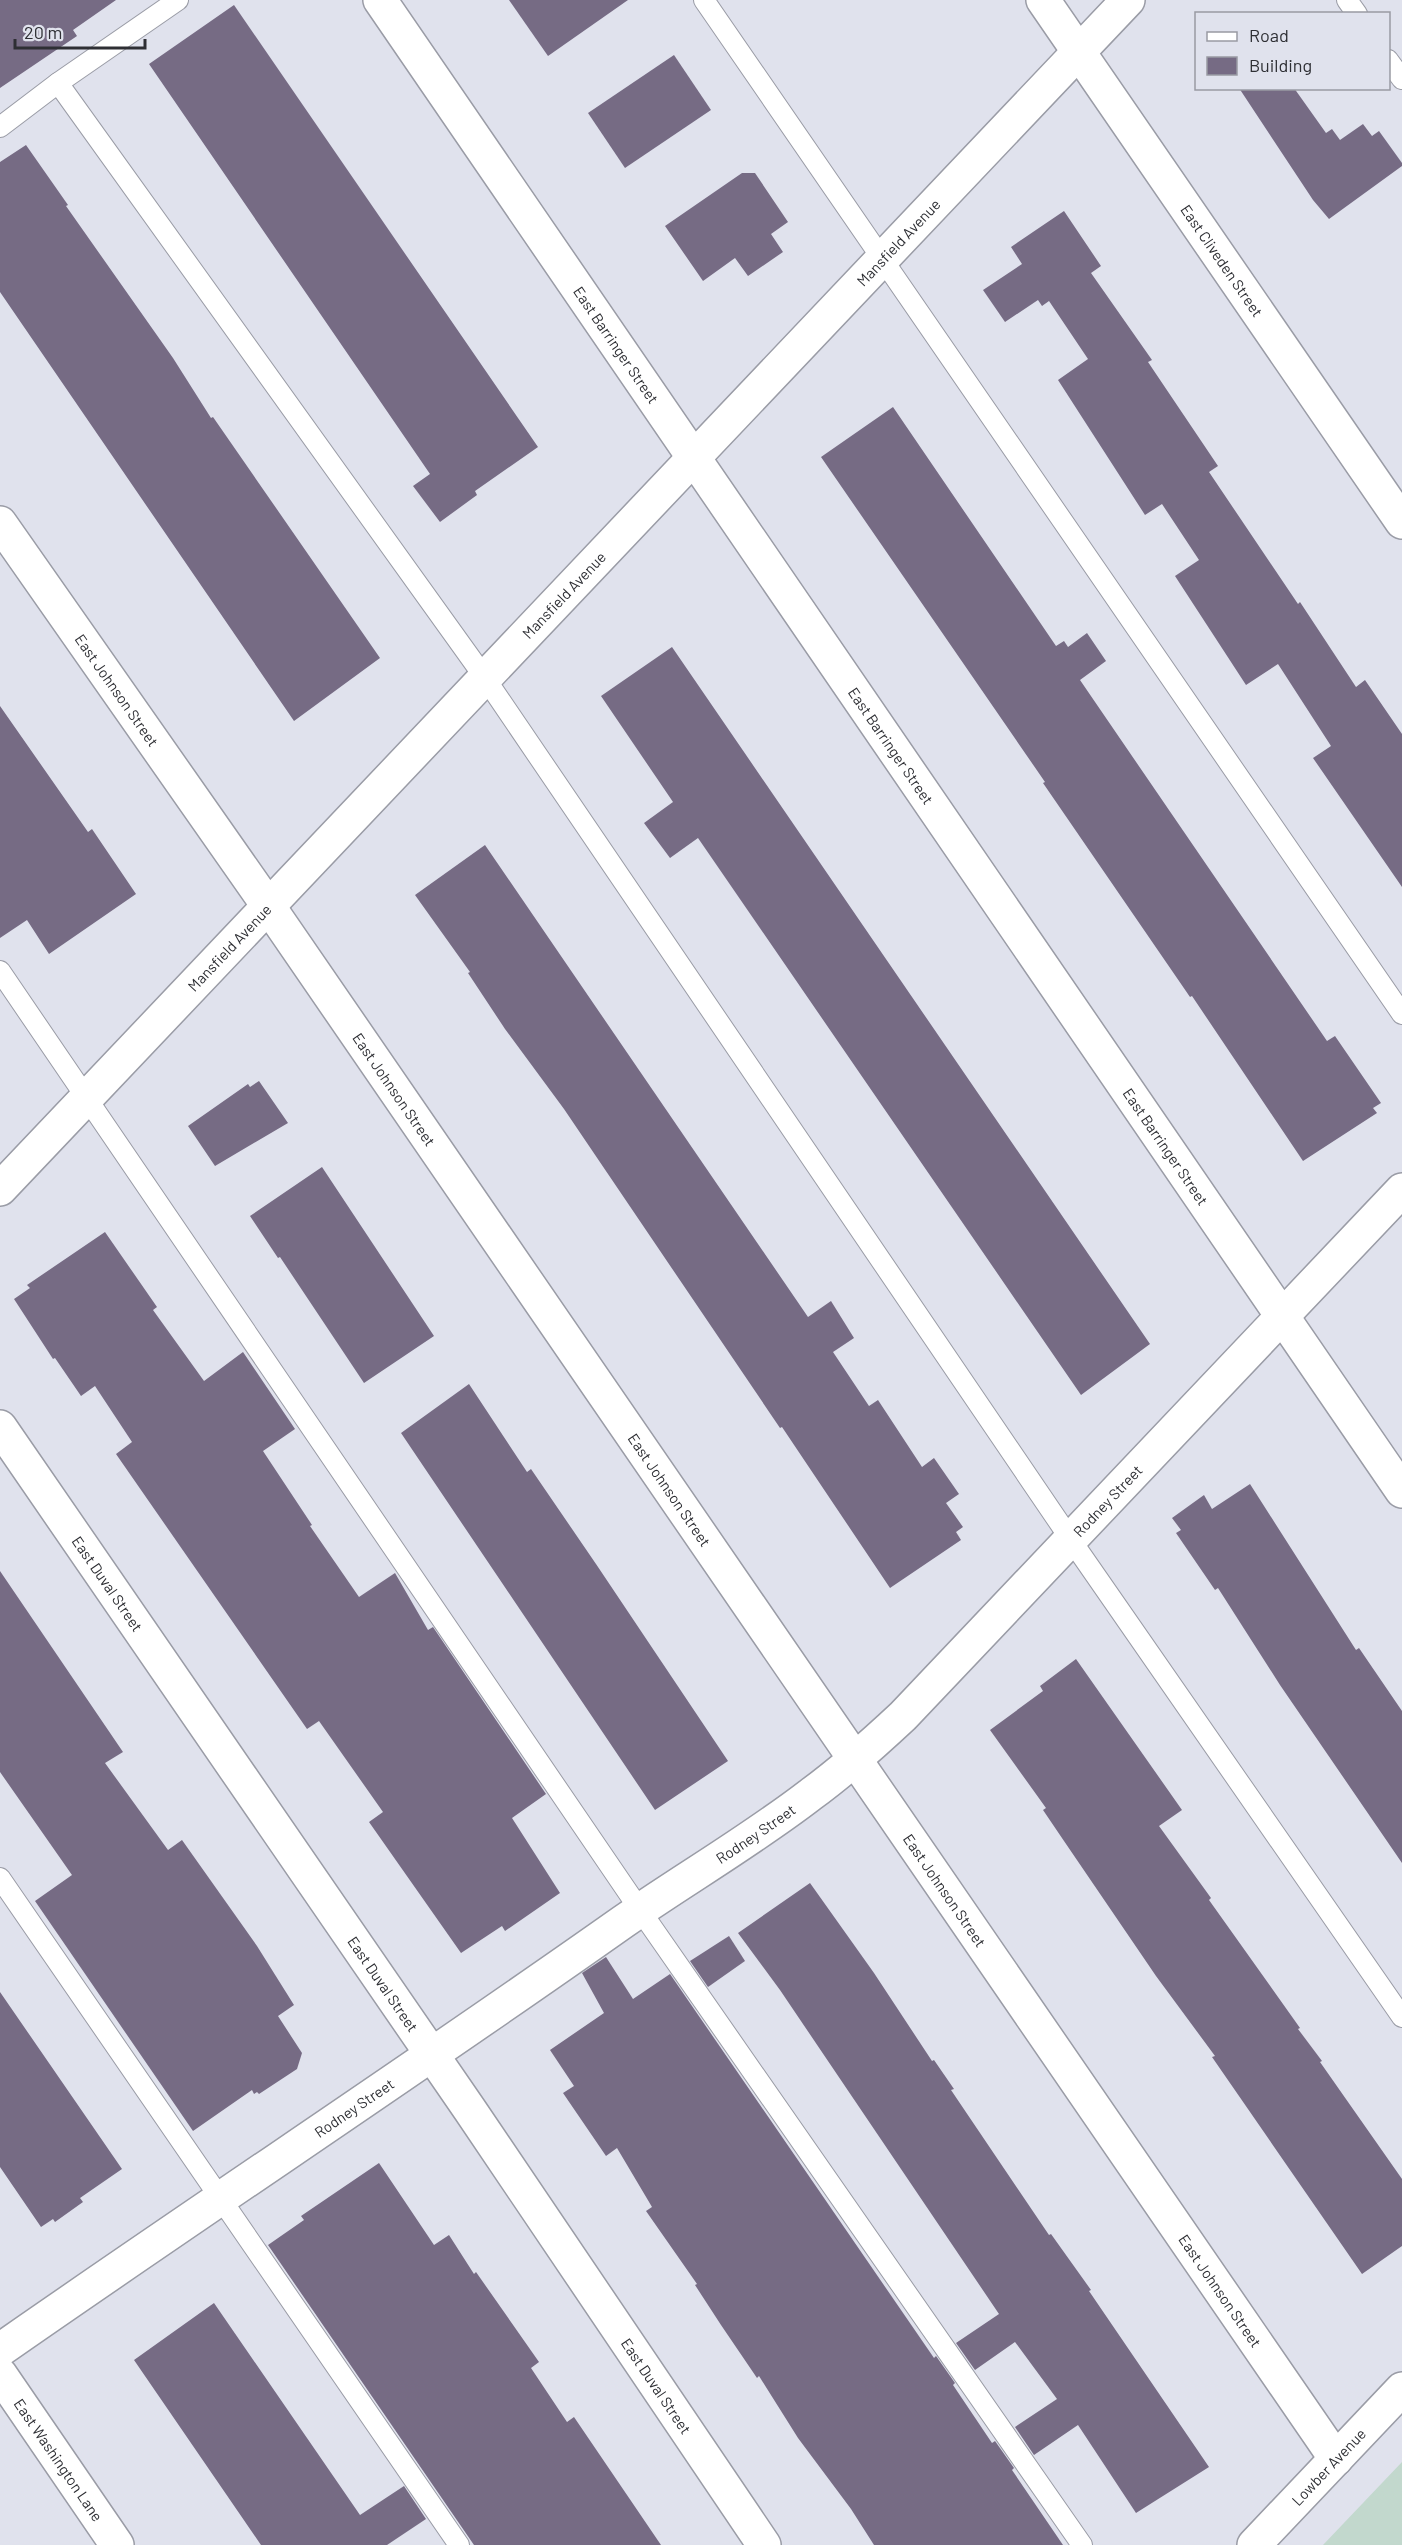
<svg xmlns="http://www.w3.org/2000/svg" width="1402" height="2545" viewBox="0 0 1402 2545" font-family="Barlow,sans-serif">
<rect width="100%" height="100%" fill="#e0e2ed"/>
<polygon fill="#c2d8cd" points="1402,2462 1402,2545 1323,2545"/>
<g fill="#766b84">
<polygon points="0,0 116,0 73,30 77,36 0,88"/>
<polygon points="509,0 628,0 548,56"/>
<polygon points="234,5 538,447 475,491 477,495 440,522 413,486 430,474 149,64"/>
<polygon points="674,55 711,110 625,168 588,113"/>
<polygon points="1239,88 1294,88 1326,133 1332,129 1340,140 1363,124 1372,136 1379,131 1402,163 1402,166 1329,219 1313,200"/>
<polygon points="26,145 68,205 66,206 173,358 211,418 213,417 380,658 294,721 0,292 0,162"/>
<polygon points="742,173 755,173 788,222 771,234 783,252 748,276 735,258 703,281 665,226"/>
<polygon points="1064,211 1101,266 1091,273 1152,360 1148,362 1218,466 1209,472 1298,604 1300,602 1356,687 1365,680 1402,734 1402,887 1313,758 1331,746 1278,664 1246,685 1175,576 1199,560 1162,504 1145,515 1058,380 1088,359 1049,301 1042,306 1038,300 1005,322 983,290 1022,264 1011,247"/>
<polygon points="893,407 1056,646 1064,641 1068,647 1087,633 1106,661 1080,680 1327,1041 1335,1036 1381,1103 1373,1108 1377,1113 1303,1161 1192,996 1190,997 1043,783 1045,782 821,457"/>
<polygon points="672,647 1150,1344 1081,1395 698,838 670,858 644,823 673,802 601,696"/>
<polygon points="0,706 88,832 92,829 136,894 49,954 27,920 0,938"/>
<polygon points="485,845 808,1317 831,1301 854,1338 833,1352 869,1406 878,1400 922,1467 934,1458 959,1494 946,1503 963,1527 956,1532 961,1540 890,1588 782,1427 780,1428 564,1109 505,1029 468,973 470,972 415,895"/>
<polygon points="259,1081 288,1123 215,1166 188,1126 248,1084 250,1087"/>
<polygon points="322,1167 434,1336 364,1383 280,1257 278,1258 250,1216"/>
<polygon points="105,1232 157,1307 153,1310 204,1381 243,1352 295,1429 263,1451 312,1525 310,1526 359,1597 395,1573 428,1630 433,1627 546,1794 512,1818 560,1893 505,1931 502,1926 461,1953 369,1822 383,1812 319,1721 307,1729 116,1454 132,1442 95,1386 81,1396 55,1358 53,1359 14,1299 30,1288 27,1285"/>
<polygon points="469,1384 527,1472 531,1469 596,1564 728,1761 655,1810 401,1433"/>
<polygon points="1250,1484 1356,1650 1359,1648 1402,1711 1402,1863 1280,1685 1218,1588 1215,1590 1176,1533 1181,1530 1172,1518 1204,1495 1212,1509"/>
<polygon points="0,1571 123,1752 105,1763 168,1850 182,1840 257,1946 294,2005 278,2016 302,2053 297,2069 259,2094 257,2092 254,2094 252,2090 193,2131 35,1901 72,1875 0,1772"/>
<polygon points="1076,1659 1182,1810 1159,1826 1211,1898 1209,1900 1300,2028 1298,2029 1322,2061 1320,2062 1402,2179 1402,2246 1362,2274 1212,2057 1215,2056 1156,1976 1064,1841 1043,1810 1046,1808 990,1730 1043,1691 1040,1686"/>
<polygon points="810,1883 874,1973 932,2061 934,2060 954,2089 951,2090 1049,2235 1051,2234 1091,2290 1089,2291 1209,2467 1136,2513 1078,2425 1034,2455 1015,2427 1057,2399 1015,2342 975,2370 956,2343 999,2314 780,1990 738,1933"/>
<polygon points="729,1936 745,1961 708,1987 690,1961"/>
<polygon points="606,1957 633,1999 670,1974 934,2358 936,2356 955,2383 953,2385 992,2443 995,2441 1014,2468 1012,2470 1063,2545 874,2545 851,2509 798,2438 759,2376 757,2378 721,2325 695,2285 697,2284 646,2211 652,2207 617,2148 606,2156 563,2093 574,2086 550,2050 604,2013 582,1973"/>
<polygon points="0,1992 122,2169 80,2198 83,2202 55,2222 53,2219 41,2227 0,2167"/>
<polygon points="379,2163 434,2245 449,2235 474,2274 476,2272 539,2362 531,2368 567,2422 574,2417 661,2545 474,2545 268,2245 304,2220 301,2216"/>
<polygon points="214,2303 360,2515 404,2486 426,2519 387,2545 261,2545 134,2360"/>
</g>
<g fill="none" stroke-linecap="round" stroke-linejoin="round">
<defs>
<g id="service">
<polyline points="704,0 1402,1014"/>
<polyline points="1347,0 1357,14"/>
<polyline points="1388,60 1402,79"/>
<polyline points="58,83 178,0"/>
<polyline points="0,127 58,83 485,678 1071,1540 1402,2017"/>
<polyline points="0,971 640,1910 1082,2545"/>
<polyline points="0,1878 459,2545"/>
</g>
<g id="minor">
<path id="s1" d="M380 0 1402 1491"/>
<path id="s2" d="M1043 0 1402 522"/>
<path id="s3" d="M0 523 269 907 1336 2459"/>
<path id="s4" d="M0 1189 1128 0"/>
<path id="s5" d="M0 1427 470 2110 764 2545"/>
<path id="s6" d="M0 2350C205 2207 413 2070 617 1926 681 1881 749 1842 810 1795 843 1771 873 1744 903 1716L1402 1190"/>
<path id="s7" d="M1254 2545 1402 2389"/>
</g>
<g id="secondary">
<path id="s8" d="M0 2374 117 2545"/>
</g>
</defs>
<use href="#service" stroke="#9a9ca6" stroke-width="22"/>
<use href="#minor" stroke="#9a9ca6" stroke-width="36"/>
<use href="#secondary" stroke="#9a9ca6" stroke-width="36"/>
<use href="#service" stroke="#fff" stroke-width="20"/>
<use href="#minor" stroke="#fff" stroke-width="33"/>
<use href="#secondary" stroke="#fff" stroke-width="33"/>
</g>
<g text-anchor="middle" dominant-baseline="central" stroke-width="6" stroke-linejoin="round" paint-order="stroke">
<g font-size="15" fill="#2e2f34" stroke="#e0e2ed">
<text stroke="none"><textPath href="#s4" startOffset="1305">Mansfield Avenue</textPath></text>
<text stroke="none"><textPath href="#s2" startOffset="316">East Cliveden Street</textPath></text>
<text stroke="none"><textPath href="#s1" startOffset="418">East Barringer Street</textPath></text>
<text stroke="none"><textPath href="#s4" startOffset="819">Mansfield Avenue</textPath></text>
<text stroke="none"><textPath href="#s3" startOffset="204">East Johnson Street</textPath></text>
<text stroke="none"><textPath href="#s1" startOffset="904">East Barringer Street</textPath></text>
<text stroke="none"><textPath href="#s4" startOffset="333">Mansfield Avenue</textPath></text>
<text stroke="none"><textPath href="#s3" startOffset="690">East Johnson Street</textPath></text>
<text stroke="none"><textPath href="#s1" startOffset="1390">East Barringer Street</textPath></text>
<text stroke="none"><textPath href="#s3" startOffset="1176">East Johnson Street</textPath></text>
<text stroke="none"><textPath href="#s6" startOffset="1401">Rodney Street</textPath></text>
<text stroke="none"><textPath href="#s5" startOffset="190">East Duval Street</textPath></text>
<text stroke="none"><textPath href="#s6" startOffset="915">Rodney Street</textPath></text>
<text stroke="none"><textPath href="#s3" startOffset="1662">East Johnson Street</textPath></text>
<text stroke="none"><textPath href="#s5" startOffset="676">East Duval Street</textPath></text>
<text stroke="none"><textPath href="#s6" startOffset="429">Rodney Street</textPath></text>
<text stroke="none"><textPath href="#s3" startOffset="2148">East Johnson Street</textPath></text>
<text stroke="none"><textPath href="#s5" startOffset="1162">East Duval Street</textPath></text>
<text stroke="none"><textPath href="#s8" startOffset="104">East Washington Lane</textPath></text>
<text stroke="none"><textPath href="#s7" startOffset="108">Lowber Avenue</textPath></text>
</g>
</g>
<rect x="1195" y="12" width="195" height="78" fill="#e0e2ed" stroke="#999aa3" stroke-width="1.5"/>
<rect x="1207" y="32" width="30" height="9" fill="#ffffff" stroke="#999aa3" stroke-width="1.5"/>
<text x="1249" y="42" font-size="18" fill="#2e2f34">Road</text>
<rect x="1207" y="57" width="30" height="18" fill="#766b84" stroke="#999aa3" stroke-width="1.5"/>
<text x="1249" y="72" font-size="18" fill="#2e2f34">Building</text>
<path d="M15 39v9h130v-9" fill="none" stroke="#2e2f34" stroke-width="3"/>
<text x="24" y="39" font-size="18" fill="#2e2f34" stroke="#e0e2ed" stroke-width="4.5" paint-order="stroke">20 m</text>
</svg>
